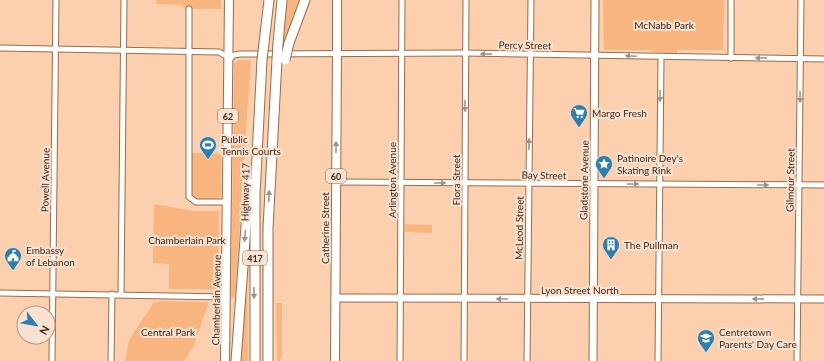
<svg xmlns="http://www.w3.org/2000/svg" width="824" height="361" viewBox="0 0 824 361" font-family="Lato,sans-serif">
<rect width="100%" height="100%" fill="#fcd0ae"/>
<g fill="#f9b57f">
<polygon points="157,0 221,0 221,9 185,9 181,5 156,4"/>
<polygon points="287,0 304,0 287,43 281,43"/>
<polygon points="603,0 724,0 723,50 677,50 677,53 652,52 651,50 604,50"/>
<polygon points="238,60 251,60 235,297 231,298 234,64"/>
<polygon points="192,153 221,154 221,196 216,200 194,198 191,192"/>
<polygon points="154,204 194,211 219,211 218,283 216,289 169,289 169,264 153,263"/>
<polygon points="405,224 432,225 432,233 405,232"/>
<polygon points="247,270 248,361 240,361 246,271"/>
<polygon points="165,301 209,302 194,345 184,361 125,361 129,340 154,302"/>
<polygon points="276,303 282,303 282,355 280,361 277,361"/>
</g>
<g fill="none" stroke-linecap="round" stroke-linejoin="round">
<defs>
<g id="minor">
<polyline points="189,9 189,197 196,202 228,202"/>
<polyline points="0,48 219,52 228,57"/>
<polyline points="731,58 731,0"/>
<polyline points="229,60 234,55 240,54 465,53 824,59"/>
<polyline points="336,182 824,185"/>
<polyline points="0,293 227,297"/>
<polyline points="121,294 124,0"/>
<polyline points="52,361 56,0"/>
<polyline points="111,361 112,294"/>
<polyline points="400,361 402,0"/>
<polyline points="464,361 466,0"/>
<polyline points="527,361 531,0"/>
<polyline points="658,361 661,57"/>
<polyline points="797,361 801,0"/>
</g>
<g id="secondary">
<polyline points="335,298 824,299"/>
<polyline points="593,361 595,0"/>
</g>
<g id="primary">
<polyline points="337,50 337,0"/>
<polyline points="225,361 229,0"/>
<polyline points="335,361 337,53"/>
</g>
<g id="motorway">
<polyline points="264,43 269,0"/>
<polyline points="278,43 282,0"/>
<polyline points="289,43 305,0"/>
<polyline points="236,361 248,199 251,183"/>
<polyline points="255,361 255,194 262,60"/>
<polyline points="268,361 268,228 277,60"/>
</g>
</defs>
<use href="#minor" stroke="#9c6b43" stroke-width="7"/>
<use href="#secondary" stroke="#9c6b43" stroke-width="9"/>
<use href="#primary" stroke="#9c6b43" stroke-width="10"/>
<use href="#motorway" stroke="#9c6b43" stroke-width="11"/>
<use href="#minor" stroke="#fff" stroke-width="5"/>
<use href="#secondary" stroke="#fff" stroke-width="7"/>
<use href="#primary" stroke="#fff" stroke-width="8"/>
<use href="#motorway" stroke="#fff" stroke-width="9"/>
<defs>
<g id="motorway-bridge">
<polyline points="262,60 264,43"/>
<polyline points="277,60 278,43"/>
<polyline points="285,60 289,43"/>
</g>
</defs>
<use href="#motorway-bridge" stroke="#9c6b43" stroke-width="11" stroke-linecap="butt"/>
<use href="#motorway-bridge" stroke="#fff" stroke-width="9"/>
</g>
<defs><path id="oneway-solid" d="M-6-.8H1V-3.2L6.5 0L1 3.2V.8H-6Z"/></defs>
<g fill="#9f948c">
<use href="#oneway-solid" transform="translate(486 54) rotate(-179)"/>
<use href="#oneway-solid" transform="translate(631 56) rotate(-178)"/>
<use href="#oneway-solid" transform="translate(761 58) rotate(-180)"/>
<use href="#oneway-solid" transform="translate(660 96) rotate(90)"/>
<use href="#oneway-solid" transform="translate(800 97) rotate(90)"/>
<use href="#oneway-solid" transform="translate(465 106) rotate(90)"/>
<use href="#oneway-solid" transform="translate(529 144) rotate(-89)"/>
<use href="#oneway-solid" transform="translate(336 147) rotate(-90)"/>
<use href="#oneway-solid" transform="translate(440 183)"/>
<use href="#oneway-solid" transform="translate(633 184)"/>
<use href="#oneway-solid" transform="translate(763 185)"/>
<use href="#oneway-solid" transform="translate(269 196) rotate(-88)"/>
<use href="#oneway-solid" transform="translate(245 236) rotate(94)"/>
<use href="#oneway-solid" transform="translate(254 293) rotate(89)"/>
<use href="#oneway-solid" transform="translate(502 299) rotate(-180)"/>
<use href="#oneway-solid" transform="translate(758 299) rotate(179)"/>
</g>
<defs>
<symbol id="supermarket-pin" viewBox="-11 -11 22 30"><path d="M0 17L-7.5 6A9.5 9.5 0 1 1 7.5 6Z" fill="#2c7faf" stroke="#f9e2d1"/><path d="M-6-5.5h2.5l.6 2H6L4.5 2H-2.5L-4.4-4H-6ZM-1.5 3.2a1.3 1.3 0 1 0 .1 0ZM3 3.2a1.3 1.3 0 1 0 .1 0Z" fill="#fff"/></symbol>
<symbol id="stadium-pin" viewBox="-11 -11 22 30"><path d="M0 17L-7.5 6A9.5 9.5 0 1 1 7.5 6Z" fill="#2c7faf" stroke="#f9e2d1"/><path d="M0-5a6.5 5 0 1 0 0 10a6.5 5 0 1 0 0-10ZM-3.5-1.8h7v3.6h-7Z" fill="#fff"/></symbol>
<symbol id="sight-pin" viewBox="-11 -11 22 30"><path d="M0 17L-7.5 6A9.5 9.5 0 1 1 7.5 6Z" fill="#2c7faf" stroke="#f9e2d1"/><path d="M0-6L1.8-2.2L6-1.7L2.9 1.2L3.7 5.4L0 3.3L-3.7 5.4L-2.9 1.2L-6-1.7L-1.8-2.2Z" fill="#fff"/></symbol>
<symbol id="building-pin" viewBox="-11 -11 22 30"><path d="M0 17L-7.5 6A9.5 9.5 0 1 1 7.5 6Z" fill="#2c7faf" stroke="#f9e2d1"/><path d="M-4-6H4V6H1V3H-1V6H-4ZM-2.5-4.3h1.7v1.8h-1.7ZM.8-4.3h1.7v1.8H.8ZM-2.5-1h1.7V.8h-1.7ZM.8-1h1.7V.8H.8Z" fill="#fff"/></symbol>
<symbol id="civic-pin" viewBox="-11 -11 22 30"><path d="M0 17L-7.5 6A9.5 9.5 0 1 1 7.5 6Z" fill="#2c7faf" stroke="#f9e2d1"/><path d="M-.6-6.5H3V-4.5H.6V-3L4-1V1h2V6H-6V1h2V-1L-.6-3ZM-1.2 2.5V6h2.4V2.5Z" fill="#fff"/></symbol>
<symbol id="school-pin" viewBox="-11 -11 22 30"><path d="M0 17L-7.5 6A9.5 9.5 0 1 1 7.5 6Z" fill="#2c7faf" stroke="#f9e2d1"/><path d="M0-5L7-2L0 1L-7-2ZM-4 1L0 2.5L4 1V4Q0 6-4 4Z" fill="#fff"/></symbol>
</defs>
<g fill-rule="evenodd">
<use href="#supermarket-pin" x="569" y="103" width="20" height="27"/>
<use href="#stadium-pin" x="198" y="135" width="20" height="27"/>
<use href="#sight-pin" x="594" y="154" width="20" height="27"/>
<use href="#building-pin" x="601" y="235" width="20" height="27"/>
<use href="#civic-pin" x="3" y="246" width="20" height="27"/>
<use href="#school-pin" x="696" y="328" width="20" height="27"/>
</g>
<g text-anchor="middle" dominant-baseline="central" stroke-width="4" stroke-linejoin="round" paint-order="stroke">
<g fill="#f9e2d1" stroke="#776150" stroke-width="1">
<rect x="218" y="109" width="20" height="14" rx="3"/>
<rect x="326" y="169" width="20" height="14" rx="3"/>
<rect x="243" y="251" width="24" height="14" rx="3"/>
</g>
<g font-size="9" font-weight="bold" fill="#3f2a19">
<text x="228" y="116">62</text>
<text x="336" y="176">60</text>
<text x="255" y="258">417</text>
</g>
<g font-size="10" fill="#372517" stroke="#f9e2d1">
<text x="664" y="25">McNabb Park</text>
<text x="187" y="240">Chamberlain Park</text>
<text x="168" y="332">Central Park</text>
</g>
<g font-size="10" fill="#3f2a19" stroke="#f9e2d1">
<text transform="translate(525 45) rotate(1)">Percy Street</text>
<text transform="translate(544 175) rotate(1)">Bay Street</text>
<text transform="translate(45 180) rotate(-89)">Powell Avenue</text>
<text transform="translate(392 180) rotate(-90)">Arlington Avenue</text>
<text transform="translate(456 180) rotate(-90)">Flora Street</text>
<text transform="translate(584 180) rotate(-89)">Gladstone Avenue</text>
<text transform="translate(790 180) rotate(-89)">Gilmour Street</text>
<text transform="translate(245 192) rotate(-89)">Highway 417</text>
<text transform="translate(325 228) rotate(-90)">Catherine Street</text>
<text transform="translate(519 228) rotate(-89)">McLeod Street</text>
<text x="580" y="290">Lyon Street North</text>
<text transform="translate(216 300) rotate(-89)">Chamberlain Avenue</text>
</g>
<g font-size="10" fill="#3f2a19" stroke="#f9e2d1" text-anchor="start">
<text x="592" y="113">Margo Fresh</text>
<text x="221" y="139">Public<tspan x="221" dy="12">Tennis Courts</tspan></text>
<text x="617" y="158">Patinoire Dey's<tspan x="617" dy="12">Skating Rink</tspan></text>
<text x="624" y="245">The Pullman</text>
<text x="26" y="250">Embassy<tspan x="26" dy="12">of Lebanon</tspan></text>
<text x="719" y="332">Centretown<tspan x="719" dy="12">Parents' Day Care</tspan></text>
</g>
</g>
<g transform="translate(36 325) rotate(121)"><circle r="19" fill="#f9e2d1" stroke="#af9887"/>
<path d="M0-3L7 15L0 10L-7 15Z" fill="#2c7faf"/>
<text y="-6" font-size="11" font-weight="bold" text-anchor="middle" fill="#3f2a19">N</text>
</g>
</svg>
